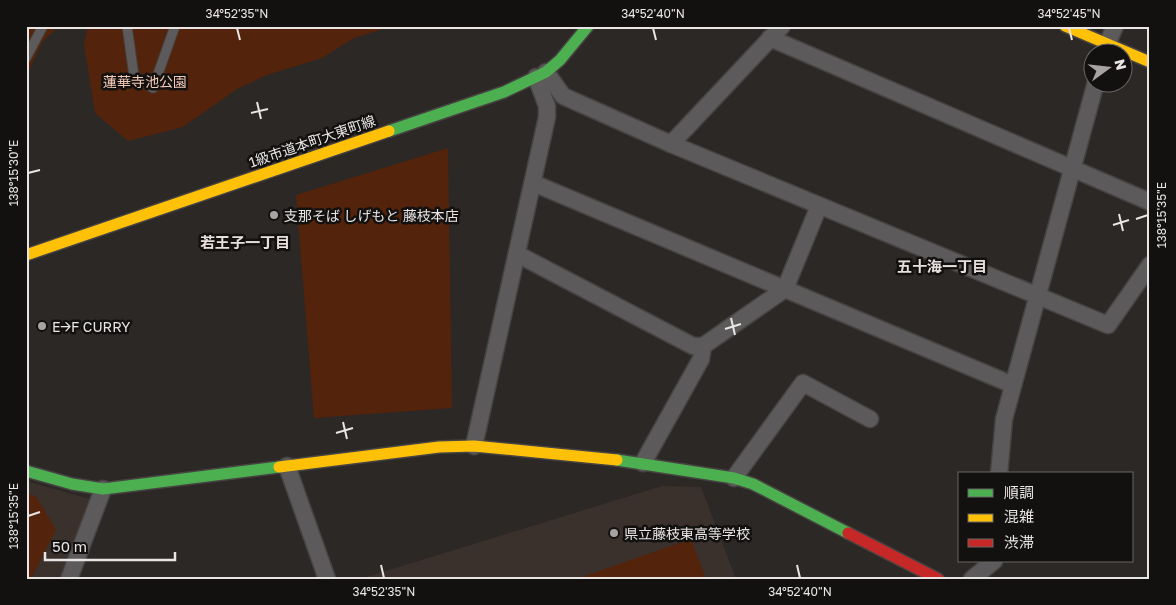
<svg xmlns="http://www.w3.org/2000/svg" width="1176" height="605" viewBox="0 0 1176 605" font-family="'Golos Text','Noto Sans JP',sans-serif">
<rect width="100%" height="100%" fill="#2b2826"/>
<g fill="#3a302c">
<polygon points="26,481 90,499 59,579 26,579"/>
<polygon points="662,486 701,487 736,579 360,579"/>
</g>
<g fill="#53230c">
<polygon points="26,26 59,26 43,41 26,77"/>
<polygon points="88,26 393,26 354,38 322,58 267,75 237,89 183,127 128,141 95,113 84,45"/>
<polygon points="448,148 452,408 314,418 296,195"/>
<polygon points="26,494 36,496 56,530 31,579 26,579"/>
<polygon points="691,539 706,579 576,579"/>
</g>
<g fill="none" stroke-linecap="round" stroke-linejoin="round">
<defs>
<g id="lane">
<polyline points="127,26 134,76 153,88 175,26"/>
<polyline points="26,58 43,26"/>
</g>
<g id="street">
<polyline points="770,38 1150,202"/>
<polyline points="1104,52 1115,26"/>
<polyline points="546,72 563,96 671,144 1108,325 1150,265"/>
<polyline points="671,144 782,26"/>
<polyline points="533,183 1013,385"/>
<polyline points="517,254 693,346 703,346 785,289 819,206"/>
<polyline points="474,446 547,117 547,106 536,77"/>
<polyline points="643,463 701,359 703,346"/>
<polyline points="287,466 327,579"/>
<polyline points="999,474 1004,419 1096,82"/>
<polyline points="734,478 803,383 870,419"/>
<polyline points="69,579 103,489"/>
<polyline points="972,579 994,561"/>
</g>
<g id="fast">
<polyline points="389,131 504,92 546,72 560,60 588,26"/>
<polyline points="617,460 734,478 753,484 848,533"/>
<polyline points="26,471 72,484 103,489 279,467"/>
</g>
<g id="slow">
<polyline points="1065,26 1150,62"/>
<polyline points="26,255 389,131"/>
<polyline points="279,467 439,447 474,446 617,460"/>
</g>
<polyline id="jam" points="848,533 938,579"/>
</defs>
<use href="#lane" stroke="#464342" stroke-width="11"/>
<use href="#street" stroke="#464342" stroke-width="19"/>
<use href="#fast" stroke="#464342" stroke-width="14"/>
<use href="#slow" stroke="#464342" stroke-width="14"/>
<use href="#jam" stroke="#464342" stroke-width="14"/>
<use href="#lane" stroke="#5c5a5a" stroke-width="9"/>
<use href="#street" stroke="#5c5a5a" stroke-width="16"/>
<use href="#fast" stroke="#4caf50" stroke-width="11"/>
<use href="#slow" stroke="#ffc107" stroke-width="11"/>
<use href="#jam" stroke="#c62828" stroke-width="11"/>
</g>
<path fill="none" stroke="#e8e5e4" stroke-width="2" d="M237 28 240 40M653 28 656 40M1069 28 1072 40M257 102 261 119M251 113 268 109M28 173 40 170M1119 214 1123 231M1136 219 1148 215M1113 225 1129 220M731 318 735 335M725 329 741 324M343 422 347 439M336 433 353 428M28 516 40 512M381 565 384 578M797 565 800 578"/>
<g fill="#a6a3a2" stroke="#131110" stroke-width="2">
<circle cx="274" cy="215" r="5"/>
<circle cx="42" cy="326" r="5"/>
<circle cx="614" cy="533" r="5"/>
</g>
<g text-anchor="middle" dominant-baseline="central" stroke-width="5" stroke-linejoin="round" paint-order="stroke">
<g font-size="14" fill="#f5c9b8" stroke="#131110">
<text x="145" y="81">蓮華寺池公園</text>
</g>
<g font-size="14" fill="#e8e5e4" stroke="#131110">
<text transform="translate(312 141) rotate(-19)">1級市道本町大東町線</text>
</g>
<g font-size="14" fill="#e8e5e4" stroke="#131110" text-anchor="start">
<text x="284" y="215">支那そば しげもと 藤枝本店</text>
<text x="52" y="326">E→F CURRY</text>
<text x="624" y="533">県立藤枝東高等学校</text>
</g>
<g font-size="15" font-weight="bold" fill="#e6dfdd" stroke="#131110">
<text x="245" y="242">若王子一丁目</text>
<text x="942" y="266">五十海一丁目</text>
</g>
</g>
<rect width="1176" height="605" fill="none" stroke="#131110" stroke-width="55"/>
<rect x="958" y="472" width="175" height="90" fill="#131110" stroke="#686665"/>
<rect x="968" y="489" width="25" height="8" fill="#4caf50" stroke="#686665"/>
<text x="1004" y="498" font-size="15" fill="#e8e5e4">順調</text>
<rect x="968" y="514" width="25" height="8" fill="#ffc107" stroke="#686665"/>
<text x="1004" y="522" font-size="15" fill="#e8e5e4">混雑</text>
<rect x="968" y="539" width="25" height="8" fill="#c62828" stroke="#686665"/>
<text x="1004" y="548" font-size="15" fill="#e8e5e4">渋滞</text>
<g transform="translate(1108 68) rotate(75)"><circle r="24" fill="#131110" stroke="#686665"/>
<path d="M0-4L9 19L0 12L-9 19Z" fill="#a6a3a2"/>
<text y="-8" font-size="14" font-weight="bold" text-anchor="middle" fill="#e8e5e4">N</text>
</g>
<path d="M45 552v8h130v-8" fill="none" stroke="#e8e5e4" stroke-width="2.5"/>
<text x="52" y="552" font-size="15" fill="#e8e5e4" stroke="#131110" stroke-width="4" paint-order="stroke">50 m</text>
<rect x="28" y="28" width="1120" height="550" fill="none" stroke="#e8e5e4" stroke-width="2"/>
<g font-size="12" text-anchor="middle" fill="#e8e5e4">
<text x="237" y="18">34°52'35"N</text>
<text x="653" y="18">34°52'40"N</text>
<text x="1069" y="18">34°52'45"N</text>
<text transform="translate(14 173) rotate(-90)" y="4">138°15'30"E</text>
<text transform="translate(1162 215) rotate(-90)" y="4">138°15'35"E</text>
<text transform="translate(14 516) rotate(-90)" y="4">138°15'35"E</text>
<text x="384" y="596">34°52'35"N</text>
<text x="800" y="596">34°52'40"N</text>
</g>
</svg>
